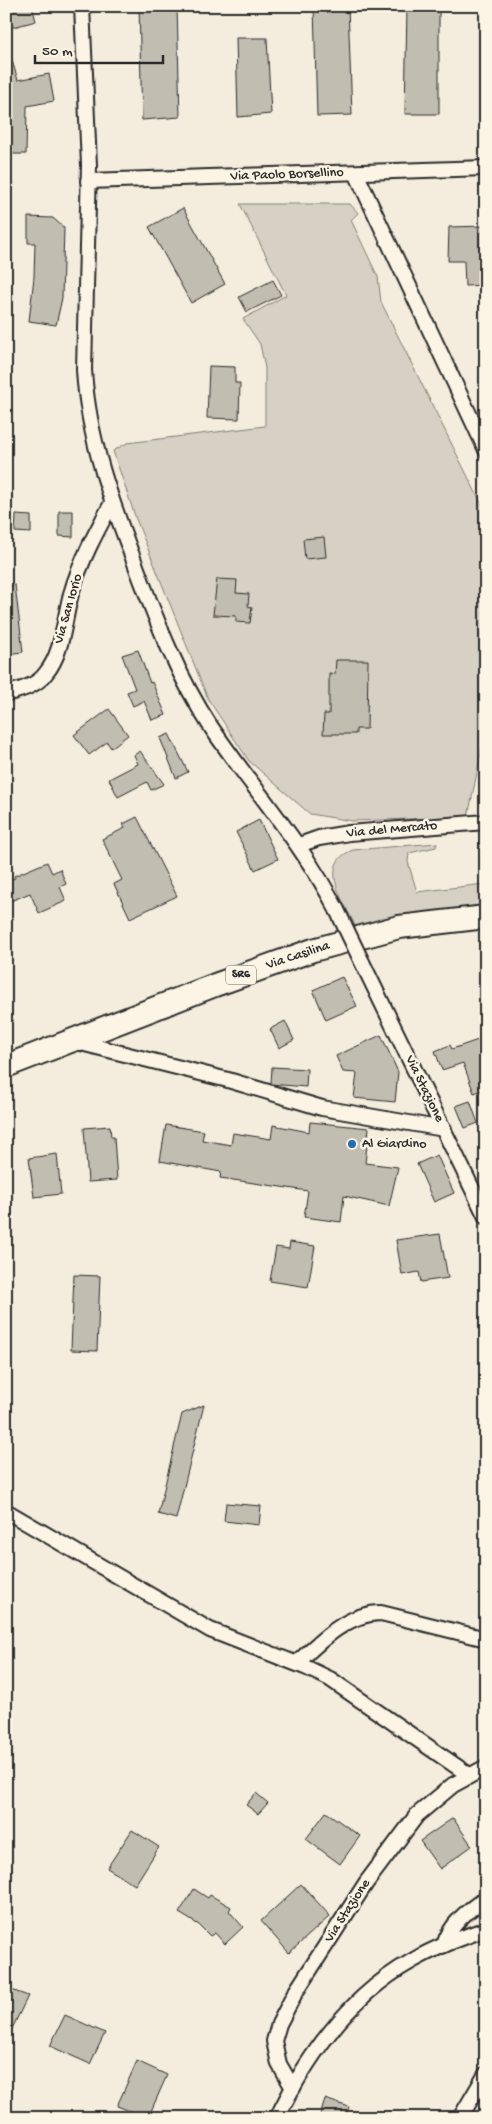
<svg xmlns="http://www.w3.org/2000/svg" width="492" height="2124" viewBox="0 0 492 2124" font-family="'Gochi Hand',sans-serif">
<rect width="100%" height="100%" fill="#f4edde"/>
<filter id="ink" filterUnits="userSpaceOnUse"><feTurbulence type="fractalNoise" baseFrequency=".02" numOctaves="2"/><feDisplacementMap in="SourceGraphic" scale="10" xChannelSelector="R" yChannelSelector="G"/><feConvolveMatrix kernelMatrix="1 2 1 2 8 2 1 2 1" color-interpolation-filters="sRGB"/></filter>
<g filter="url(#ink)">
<g fill="#d6d1c4" stroke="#807e78">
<polygon points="240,204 350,204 358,213 351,220 378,277 381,302 481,503 486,508 486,728 468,817 352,821 310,814 249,761 208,699 136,519 113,451 127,443 265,426 265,368 260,344 243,319 286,295"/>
<path d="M482 836H486V911L357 929C346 905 315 864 353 850L437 843 436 847 409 853 408 862 417 892 484 884Z"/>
</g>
<g fill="#c2bdb1" stroke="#2b2b2b">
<polygon points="6,6 32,6 36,21 6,29"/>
<polygon points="139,6 177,6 180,117 142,120"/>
<polygon points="314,6 348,6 352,115 317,116"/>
<polygon points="407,6 439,6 439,114 405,114"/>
<polygon points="236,38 267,38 271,114 238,117"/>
<polygon points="6,54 10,54 18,80 49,74 54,101 27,106 26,154 6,154"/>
<polygon points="183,208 225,284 191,303 149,227"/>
<polygon points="28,217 53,218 64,228 62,298 56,325 29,321 34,277 35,243 28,243"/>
<polygon points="486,226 486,285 465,286 464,261 448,261 449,227"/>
<polygon points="273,280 281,295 247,312 239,297"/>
<polygon points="209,366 235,367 235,383 240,383 239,419 207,418"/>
<polygon points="59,511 73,511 73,537 59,536"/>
<polygon points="16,515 31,516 31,533 15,532"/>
<polygon points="324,537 326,557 305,559 303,539"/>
<polygon points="217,579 237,580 236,593 249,594 248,606 252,607 250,623 236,622 236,616 213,615"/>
<polygon points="15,585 23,652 6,654 6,586"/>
<polygon points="138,650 150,683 152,682 166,715 152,720 144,701 133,706 127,692 135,689 122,655"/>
<polygon points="336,660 368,660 367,729 356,729 356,734 323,734 324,714 329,714 329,673 335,674"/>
<polygon points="109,709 128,735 111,748 107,742 89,755 74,735"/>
<polygon points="169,734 188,772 176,778 160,738"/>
<polygon points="140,751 164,784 151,790 147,782 118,797 109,779 138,764 134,755"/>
<polygon points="137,817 177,896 130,918 114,884 122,880 102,839 125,828 123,824"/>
<polygon points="259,820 278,859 255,870 236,832"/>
<polygon points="47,862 52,873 60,869 66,884 60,887 66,901 39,913 30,893 6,903 6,881 15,878 14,876"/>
<polygon points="342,977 357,1006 326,1020 313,990"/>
<polygon points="285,1021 294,1040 279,1048 270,1029"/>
<polygon points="381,1035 398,1072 395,1102 354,1098 357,1073 343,1072 336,1056"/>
<polygon points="478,1040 482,1052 486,1051 486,1089 474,1093 463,1063 442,1070 435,1051 450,1045 452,1049"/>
<polygon points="272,1067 307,1069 306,1087 271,1084"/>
<polygon points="470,1101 478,1123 465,1128 456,1106"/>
<polygon points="310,1122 369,1128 365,1163 398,1167 389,1206 344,1196 341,1222 304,1217 308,1191 220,1178 221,1172 160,1161 166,1125 204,1131 202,1140 231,1145 233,1133 271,1139 273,1125 309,1132"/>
<polygon points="110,1126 111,1137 114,1137 117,1180 88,1182 84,1128"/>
<polygon points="57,1154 61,1194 34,1197 29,1158"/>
<polygon points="437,1155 454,1193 434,1202 417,1164"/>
<polygon points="440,1234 448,1278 421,1282 419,1272 402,1275 396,1240"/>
<polygon points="290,1242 315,1246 308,1287 270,1281 276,1247 289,1249"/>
<polygon points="74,1275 100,1276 97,1351 71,1350"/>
<polygon points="204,1405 176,1519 158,1514 182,1414"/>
<polygon points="226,1503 261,1506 259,1525 224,1521"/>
<polygon points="256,1793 268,1803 258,1814 246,1805"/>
<polygon points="326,1812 360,1836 340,1864 306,1839"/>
<polygon points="453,1818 472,1846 440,1869 420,1841"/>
<polygon points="132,1830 159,1847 135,1885 107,1868"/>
<polygon points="301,1884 330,1916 289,1953 261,1921"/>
<polygon points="194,1889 208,1898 210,1895 231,1907 229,1911 243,1927 225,1944 215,1933 210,1936 199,1925 179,1913"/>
<polygon points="6,1988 28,1996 6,2041"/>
<polygon points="65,2015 105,2033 90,2064 50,2046"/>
<polygon points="137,2061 167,2075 148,2118 117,2106"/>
<polygon points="325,2099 349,2107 345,2118 319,2118"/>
</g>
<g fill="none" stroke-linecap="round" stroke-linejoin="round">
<defs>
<g id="minor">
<path d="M82 6 89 165 84 370C88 439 112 503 136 566 157 622 178 677 211 727 253 789 303 844 337 910"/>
<polyline points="356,173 486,450"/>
<polyline points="88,181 486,168"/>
<path d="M6 694C20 690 37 686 46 673 63 653 64 619 71 594 80 562 96 532 112 503"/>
<polyline points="299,845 319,838 349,833 486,822"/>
<polyline points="362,962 486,1217"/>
<polyline points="73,1041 228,1080 322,1108 444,1129"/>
<polyline points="6,1511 210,1630 305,1667 330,1679 469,1775"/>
<path d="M297 1663C320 1641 348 1613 381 1613L486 1639"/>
<path d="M444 1945C451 1923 467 1911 486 1898"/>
<polyline points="293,2088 279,2064 274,2041 279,2024 295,1993 366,1883 417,1815 453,1785 486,1767"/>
<path d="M277 2118C307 2056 351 1995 412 1961 436 1947 461 1938 486 1929"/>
<polyline points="460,2118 486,2074"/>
</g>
<polyline id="primary" points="6,1066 215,985 313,950 399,927 486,917"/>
</defs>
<use href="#minor" stroke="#2b2b2b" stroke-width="18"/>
<use href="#primary" stroke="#2b2b2b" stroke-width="26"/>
<use href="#minor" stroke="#fcf5e5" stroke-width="14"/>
<use href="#primary" stroke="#fcf5e5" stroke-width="22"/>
<defs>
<polyline id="minor-bridge" points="337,910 362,962"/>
</defs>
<use href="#minor-bridge" stroke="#2b2b2b" stroke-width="18" stroke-linecap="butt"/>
<use href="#minor-bridge" stroke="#fcf5e5" stroke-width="14"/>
</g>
</g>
<circle fill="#1f6fb2" stroke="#fcf5e5" stroke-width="2" cx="352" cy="1144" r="5"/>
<g text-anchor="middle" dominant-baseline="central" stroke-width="5" stroke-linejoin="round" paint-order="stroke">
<rect fill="#fcf5e5" stroke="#6a6863" stroke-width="1" x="226" y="965.5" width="30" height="19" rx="4"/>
<g font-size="12" font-weight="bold" fill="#2b2b2b">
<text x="241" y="975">SR6</text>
</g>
<g font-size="14" fill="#2b2b2b" stroke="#fcf5e5">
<text transform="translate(287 175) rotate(-2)">Via Paolo Borsellino</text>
<text transform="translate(69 609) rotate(-74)">Via San Iorio</text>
<text transform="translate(392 830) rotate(-5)">Via del Mercato</text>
<text transform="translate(298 956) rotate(-18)">Via Casilina</text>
<text transform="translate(424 1089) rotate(64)">Via Stazione</text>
<text transform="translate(348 1911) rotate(-57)">Via Stazione</text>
</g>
<g font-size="14" fill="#2b2b2b" stroke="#fcf5e5" text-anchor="start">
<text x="362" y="1144">Al Giardino</text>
</g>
</g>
<rect width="492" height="2124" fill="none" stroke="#fcf5e5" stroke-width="25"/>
<rect x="12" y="12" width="467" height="2099" fill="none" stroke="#2b2b2b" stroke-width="2" filter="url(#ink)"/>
<path d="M35 55v8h128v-8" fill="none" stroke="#2b2b2b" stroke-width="2.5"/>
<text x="42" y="55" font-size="15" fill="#2b2b2b" stroke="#fcf5e5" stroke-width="4" paint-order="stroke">50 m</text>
</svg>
